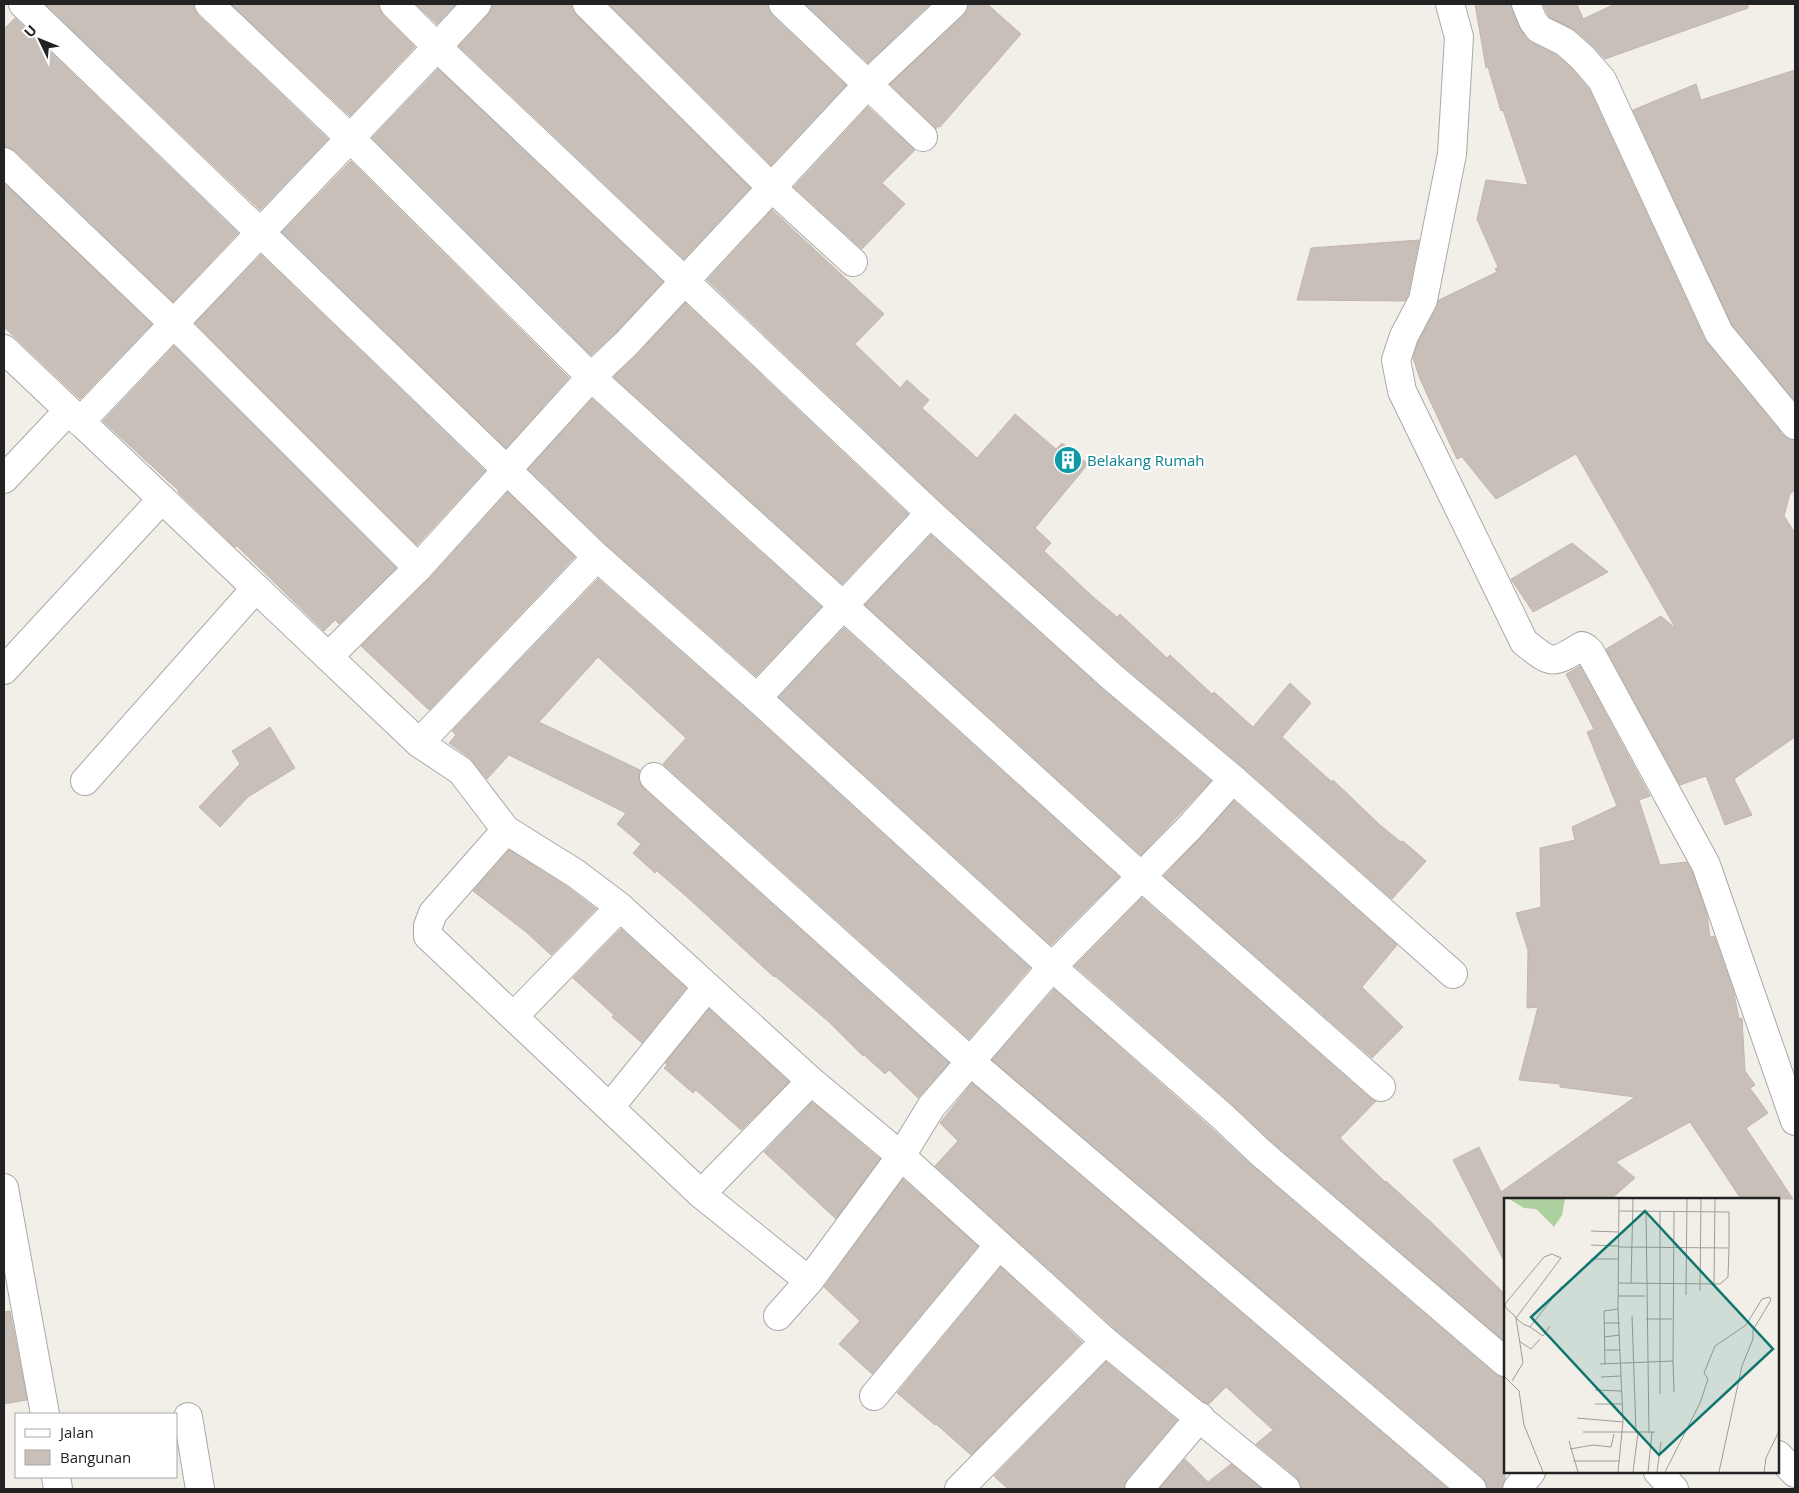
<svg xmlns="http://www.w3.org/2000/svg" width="1799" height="1493" viewBox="0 0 1799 1493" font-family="'Open Sans',sans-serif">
<rect width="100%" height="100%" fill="#f2efe9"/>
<g fill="#c7bfb8" stroke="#c4b6ab">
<polygon points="45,4 194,4 194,9 198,15 328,139 260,210"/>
<polygon points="231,4 379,4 379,8 383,15 415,47 350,116"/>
<polygon points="416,4 456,4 437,24"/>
<polygon points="492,4 572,4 572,9 576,15 750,188 684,259 459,46 488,15 492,8"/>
<polygon points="609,4 768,4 768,9 772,15 846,85 771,165"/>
<polygon points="805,4 930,4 868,63"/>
<polygon points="968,4 987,4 1021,34 940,127 938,126 936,129 890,84 964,15 968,9"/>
<polygon points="1475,4 1511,4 1519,27 1526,38 1532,43 1556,55 1571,68 1589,89 1705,340 1783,435 1789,439 1795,440 1795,490 1790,494 1784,516 1795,533 1795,737 1734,779 1752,815 1725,825 1706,776 1680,785 1606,649 1661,616 1676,629 1576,454 1496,499 1462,457 1457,459 1420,379 1413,358 1418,342 1437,307 1439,300 1497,272 1495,269 1498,267 1477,219 1486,180 1528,185 1503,110 1501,111 1488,67 1486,68"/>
<polygon points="1543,4 1577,4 1583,19 1615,4 1748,4 1748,8 1605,59 1592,45 1575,30 1549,17"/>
<polygon points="15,18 238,233 173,302 15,151 8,147 4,147 4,29"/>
<polygon points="438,69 663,282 615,333 591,355 372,138"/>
<polygon points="1795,70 1795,401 1732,325 1633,110 1696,84 1701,100"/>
<polygon points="868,107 915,150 882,183 905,204 862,249 794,187"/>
<polygon points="351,161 569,378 506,448 282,232"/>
<polygon points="4,183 152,324 80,399 4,327"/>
<polygon points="772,210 884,314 855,344 900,388 907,380 929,400 922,408 977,458 1015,414 1056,449 1062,443 1088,464 1035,528 1051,543 1044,551 1092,596 1117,617 1120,614 1167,658 1170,655 1212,694 1214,692 1253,727 1290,683 1311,703 1282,737 1332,782 1333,780 1380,825 1401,842 1403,841 1426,861 1392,899 1243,767 1122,665 941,502 707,280"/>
<polygon points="1419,240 1408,295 1405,301 1297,300 1311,248"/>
<polygon points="261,255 485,471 417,545 195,323"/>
<polygon points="685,303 908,514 842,584 614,377 637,355"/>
<polygon points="174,346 396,568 339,624 335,620 324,631 237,546 235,547 178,492 179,491 103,421"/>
<polygon points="592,399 821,607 756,676 608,546 528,469"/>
<polygon points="508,492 575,557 429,710 361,646 429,579"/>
<polygon points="931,535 1102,689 1211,781 1141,855 865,605"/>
<polygon points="1572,543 1608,572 1533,612 1511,579"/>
<polygon points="598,579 747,710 1030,968 969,1039 663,764 686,738 598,657 539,722 640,770 639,781 644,789 949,1063 918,1098 889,1070 885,1074 864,1055 863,1056 829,1022 775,976 774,977 687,897 657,871 655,873 633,853 641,844 617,824 626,813 509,755 487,779 470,758 449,743 456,735 452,731"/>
<polygon points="844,628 1119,877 1051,945 779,697"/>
<polygon points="1580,666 1650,796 1639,800 1660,865 1687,862 1692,871 1707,915 1710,937 1714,936 1734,993 1739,1019 1742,1018 1745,1071 1755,1085 1750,1088 1768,1113 1746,1128 1793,1199 1741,1199 1690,1122 1616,1162 1635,1178 1611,1199 1505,1199 1505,1263 1453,1160 1479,1147 1501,1192 1635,1097 1560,1087 1560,1084 1519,1080 1538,1007 1527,1008 1528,950 1516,913 1541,907 1540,848 1575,840 1572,827 1617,806 1587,732 1594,729 1566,674"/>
<polygon points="270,727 295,768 248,797 220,827 199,807 240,764 232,751"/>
<polygon points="1234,801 1397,945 1362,987 1403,1027 1372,1058 1164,876"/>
<polygon points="509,850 566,886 596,909 551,955 526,932 473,891"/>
<polygon points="1142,898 1371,1099 1376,1101 1340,1138 1385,1182 1386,1181 1432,1223 1505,1294 1505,1342 1271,1141 1232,1104 1075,966"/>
<polygon points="621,929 686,988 642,1043 612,1017 614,1015 573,978"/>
<polygon points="1054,989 1211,1128 1251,1165 1495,1374 1505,1377 1505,1479 1502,1489 1487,1489 1486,1483 1482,1477 992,1060"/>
<polygon points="709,1009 789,1082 741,1130 696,1090 693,1093 664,1068 667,1065 665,1063"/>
<polygon points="972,1083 1448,1489 1301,1489 1300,1483 1296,1477 1256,1444 1273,1430 1226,1387 1209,1404 1205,1403 1115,1329 935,1166 958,1141 940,1123"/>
<polygon points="812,1102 880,1159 836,1219 764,1152"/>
<polygon points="903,1179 978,1246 872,1374 839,1344 860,1321 824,1287"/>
<polygon points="1001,1267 1082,1342 971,1455 936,1424 935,1425 897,1393"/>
<polygon points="10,1311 27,1400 4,1404 4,1312"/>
<polygon points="1106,1362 1177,1420 1127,1479 1124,1489 1008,1489 994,1476"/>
<polygon points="1185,1459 1208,1482 1231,1464 1262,1489 1159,1489"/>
</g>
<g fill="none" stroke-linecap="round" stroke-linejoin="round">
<defs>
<g id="minor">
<polyline points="23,4 597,557 757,698 1052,967 1222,1116 1261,1153 1505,1362"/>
<polyline points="209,4 350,138 591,377 1142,877 1381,1087"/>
<polyline points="394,4 437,47 930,513 1112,677 1233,779"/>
<polyline points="587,4 772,188 853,262"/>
<polyline points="783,4 923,137"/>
<path d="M1450 4 1459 37 1452 154 1423 300 1404 336 1396 360 1402 391 1524 642C1552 664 1551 665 1582 646L1586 648 1590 652 1706 865 1795 1121"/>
<polyline points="1526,4 1533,21 1539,29 1565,42 1582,57 1602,80 1719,333 1795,425"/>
<polyline points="4,162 173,323 418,568"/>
<polyline points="4,349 419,743 461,771 506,830 575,873 620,907 811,1081 901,1156 1105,1341 1286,1489"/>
<polyline points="80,422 437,47 477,4"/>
<polyline points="4,479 68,411"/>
<polyline points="328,657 418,568 591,377 626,344 868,84 953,4"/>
<polyline points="4,670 162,499"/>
<polyline points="757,698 930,513"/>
<polyline points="419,743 597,557"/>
<polyline points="654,777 971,1062 1472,1489"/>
<polyline points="85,781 256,588"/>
<polyline points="506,830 433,913 428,926 428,936 701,1194 809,1281"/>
<polyline points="514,1016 620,907"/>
<polyline points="610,1107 707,987"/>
<polyline points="4,1188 45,1414"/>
<polyline points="701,1194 811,1081"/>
<polyline points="778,1316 809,1281 901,1156 931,1107 1052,967 1190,827 1233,779 1453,974"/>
<polyline points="874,1396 999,1245"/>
<polyline points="188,1417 200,1489"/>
<polyline points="1778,1455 1795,1473"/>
<polyline points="1658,1472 1674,1489"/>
<polyline points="56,1477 58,1489"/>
<polyline points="959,1489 1105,1341"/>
<polyline points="1139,1489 1200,1417"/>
<polyline points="1517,1489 1531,1472"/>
</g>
</defs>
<use href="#minor" stroke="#a9a9a9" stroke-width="30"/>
<use href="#minor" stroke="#fff" stroke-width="28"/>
</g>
<defs>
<symbol id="building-disc" viewBox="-11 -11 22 22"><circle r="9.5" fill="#0f9aa8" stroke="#fff"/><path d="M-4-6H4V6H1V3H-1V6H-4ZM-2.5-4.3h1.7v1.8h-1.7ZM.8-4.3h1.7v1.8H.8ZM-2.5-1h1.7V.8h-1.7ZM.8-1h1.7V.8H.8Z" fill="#fff"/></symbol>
</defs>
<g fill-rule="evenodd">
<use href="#building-disc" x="1052" y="444" width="32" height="32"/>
</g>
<g text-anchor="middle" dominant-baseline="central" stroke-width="4.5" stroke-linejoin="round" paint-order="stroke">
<g font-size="15" fill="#0d838f" stroke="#fff" text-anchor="start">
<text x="1087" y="460">Belakang Rumah</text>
</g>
</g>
<g transform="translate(1504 1198)">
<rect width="275" height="275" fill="#f2efe9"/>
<path d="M5 1H61L58 17 50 29 32 11 20 10Z" fill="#add19e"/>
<path fill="none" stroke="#9f9d99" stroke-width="1" d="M142 13 145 235M156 13V196M87 33 115 34M87 47 114 48M114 49 225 50M87 61H114M114 85 216 86 224 79 225 50V14L115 13M127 86 129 1M210 86 211 1M196 93 197 1M182 97 183 1M114 98H141M128 118 132 235M142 121H168M100 125H116M26 129 39 138 46 128M100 139 116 137M15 143 27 151 36 141M100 152H116M169 163 170 14M96 166 169 163 170 194M101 166 100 113 114 111M0 178 15 193 20 227 39 274M97 179 117 178M8 183 19 165 12 120 57 60 48 56 40 59 1 106 2 110 10 117 12 120 19 126 26 129 58 88M91 192 117 193M91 206H118M73 220 119 224M79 234H151M65 243 74 274M66 251 89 247 107 249 110 236M69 263H116M114 274 119 223 114 111 115 1M129 274 134 235M144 274 148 234M153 274 157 244M161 274 196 205 204 181 200 175 211 148 242 127 258 101 265 99 267 102 249 132V141L238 168 215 274M260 274 262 260 275 233"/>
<path fill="#0f766e" fill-opacity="0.15" stroke="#0f766e" stroke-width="2.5" d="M141 13 269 151 155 257 27 119Z"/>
<rect width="275" height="275" fill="none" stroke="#222" stroke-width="2.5"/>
</g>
<rect width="1799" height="1493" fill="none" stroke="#222222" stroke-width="10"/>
<rect x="15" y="1413" width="162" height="65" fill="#ffffff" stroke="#a7a7a7"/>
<rect x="25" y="1429" width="25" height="8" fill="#ffffff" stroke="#a7a7a7"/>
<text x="60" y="1438" font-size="15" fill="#222222">Jalan</text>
<rect x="25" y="1450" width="25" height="15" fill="#c7bfb8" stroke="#a7a7a7"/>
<text x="60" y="1463" font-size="15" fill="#222222">Bangunan</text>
<g transform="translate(40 40) rotate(313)" stroke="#ffffff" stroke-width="4" paint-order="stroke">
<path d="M0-4L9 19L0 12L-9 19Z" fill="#222222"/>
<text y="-8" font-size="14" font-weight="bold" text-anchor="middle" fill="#222222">U</text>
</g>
</svg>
